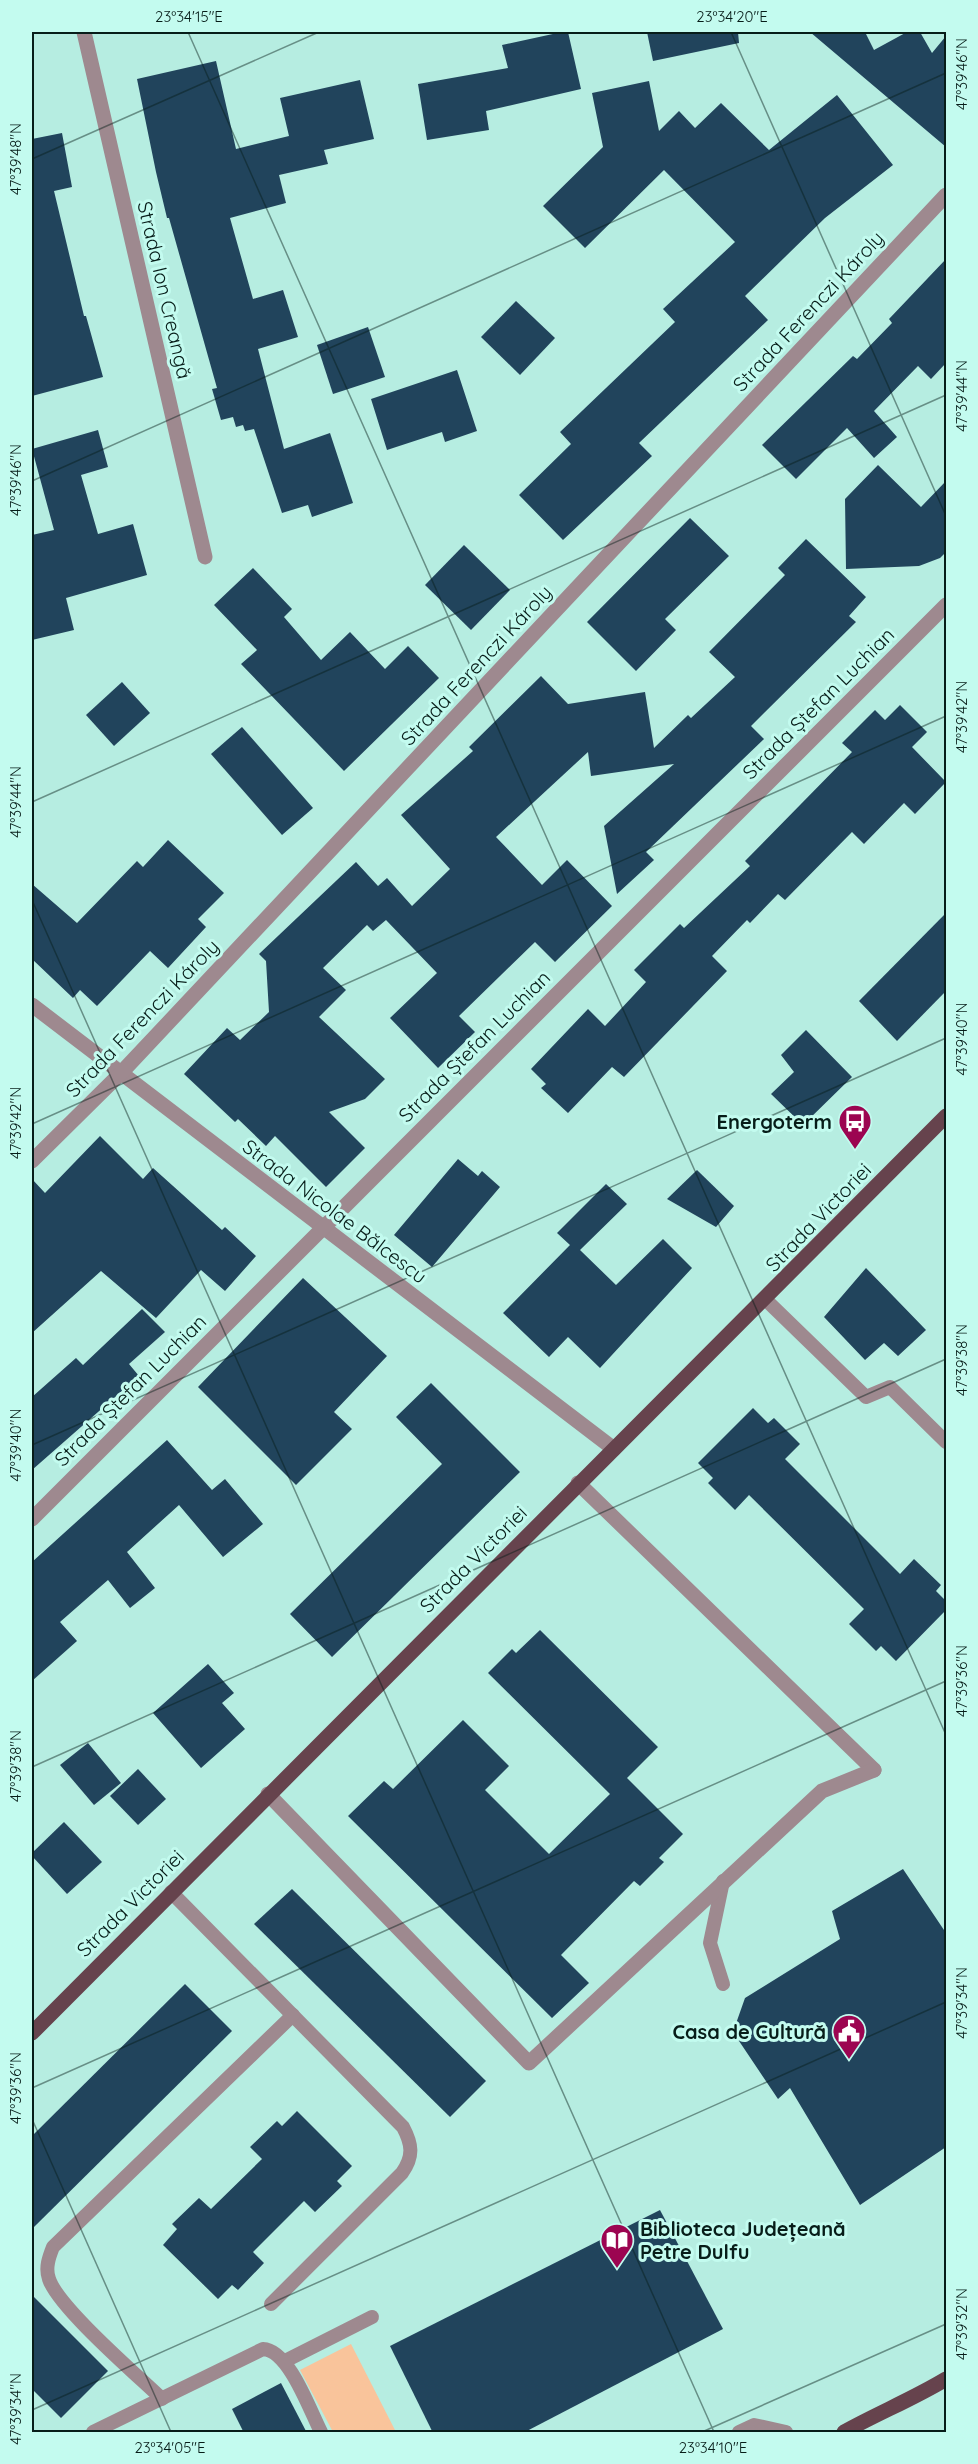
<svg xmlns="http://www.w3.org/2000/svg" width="978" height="2464" viewBox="0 0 978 2464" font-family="Quicksand,sans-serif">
<rect width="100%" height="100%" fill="#b6ede1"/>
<polygon fill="#f9c49b" points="351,2344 396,2432 333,2432 300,2370"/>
<g fill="#21445c">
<polygon points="562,32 568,32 581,89 486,111 489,130 427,140 418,84 508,68 502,45"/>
<polygon points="647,32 738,32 739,43 653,61"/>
<polygon points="810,32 865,32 874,50 907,32 920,32 932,53 946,36 946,147"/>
<polygon points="216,61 236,149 289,136 280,98 360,80 374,139 324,150 328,164 279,175 286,203 230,218 253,299 283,290 298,337 258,349 284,449 330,433 353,503 312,517 308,505 282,513 254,429 245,431 243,425 236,427 233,417 221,420 212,389 217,388 169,218 167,218 156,172 137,79"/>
<polygon points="649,81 659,131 679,111 695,128 721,103 769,150 837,95 893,165 825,218 745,296 768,320 639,443 652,456 563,540 519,495 571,444 560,432 675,322 663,309 735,242 664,170 585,248 543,206 603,147 592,93"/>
<polygon points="62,133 72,187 54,191 84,316 86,316 103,377 32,396 32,139"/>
<polygon points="946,259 946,363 931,379 918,366 874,411 897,437 874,458 847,428 796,479 762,445 853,356 857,359 892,323 889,319"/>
<polygon points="516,301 555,338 520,375 481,337"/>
<polygon points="368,327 385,377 333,394 317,345"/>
<polygon points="457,370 477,431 445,442 442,432 387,450 371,399"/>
<polygon points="98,430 108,467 81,475 98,534 133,524 147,575 66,598 74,630 32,640 32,535 54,530 32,449"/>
<polygon points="878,465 921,507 946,481 946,552 940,558 919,566 846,569 845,499"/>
<polygon points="690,518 729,556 665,619 676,630 636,671 587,622"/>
<polygon points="806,539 866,597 849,616 856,622 751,726 764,739 646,852 654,860 617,894 604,826 674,764 591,776 588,752 496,837 542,885 567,860 612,906 555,962 535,942 459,1016 475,1032 438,1068 390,1018 437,973 386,920 373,931 367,925 323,968 346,990 319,1017 385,1079 365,1099 329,1112 365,1148 326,1187 275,1136 266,1146 238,1119 235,1122 184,1074 227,1028 240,1040 269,1012 266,961 259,954 356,862 378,886 387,878 412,906 450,869 401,815 473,751 469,747 541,676 568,704 645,692 654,748 688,715 691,718 735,677 709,652 785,575 778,568"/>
<polygon points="464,545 510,590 471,630 425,585"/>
<polygon points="253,568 292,609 284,617 321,660 350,632 385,669 408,646 439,678 344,771 241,664 257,650 214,605"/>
<polygon points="122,682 150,713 114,746 86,715"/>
<polygon points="900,705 927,732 912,747 946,782 915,814 904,803 864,844 852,832 785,900 778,894 750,923 747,920 712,956 727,971 624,1077 612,1067 568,1113 541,1088 546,1084 531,1069 588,1009 605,1026 646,982 634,970 680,924 684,928 750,866 745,861 852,752 842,743 875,710 885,720"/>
<polygon points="242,727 313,808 282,835 211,754"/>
<polygon points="168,840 224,893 198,919 206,927 168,968 150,951 97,1006 80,990 73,998 32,959 32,884 77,923 137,861 143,867"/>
<polygon points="946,913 946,991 897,1041 859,1001"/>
<polygon points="806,1030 852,1077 803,1125 771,1094 794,1072 781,1055"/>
<polygon points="100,1136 143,1179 153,1168 222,1230 225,1227 256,1256 225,1291 201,1270 156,1318 101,1271 32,1333 32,1179 45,1193"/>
<polygon points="458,1159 478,1176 482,1171 500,1187 432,1267 394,1235"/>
<polygon points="697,1170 734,1206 716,1227 667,1199"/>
<polygon points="606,1184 627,1204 580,1250 616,1285 663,1239 692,1268 600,1368 568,1337 549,1357 503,1313 570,1245 557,1233"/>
<polygon points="866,1268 926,1330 898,1356 884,1343 865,1360 824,1317"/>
<polygon points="303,1278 387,1356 334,1412 352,1429 296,1485 198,1387"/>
<polygon points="142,1309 165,1332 129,1364 139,1376 32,1470 32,1397 76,1358 83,1365"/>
<polygon points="431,1383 520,1472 332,1657 290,1614 442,1464 396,1417"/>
<polygon points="753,1408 768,1423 774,1418 800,1444 785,1459 900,1574 914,1559 941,1585 936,1591 946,1601 946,1610 896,1661 881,1646 876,1651 849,1624 864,1609 749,1495 735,1510 708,1483 713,1478 698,1463"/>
<polygon points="167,1440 212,1490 225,1479 263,1524 223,1557 179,1505 127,1552 155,1588 130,1608 108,1580 60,1622 77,1641 32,1681 32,1562"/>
<polygon points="540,1630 658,1747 627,1778 683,1834 659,1858 664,1862 640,1886 634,1881 561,1955 589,1983 552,2018 348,1816 384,1781 393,1789 463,1720 509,1766 485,1790 549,1854 610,1794 488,1673 512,1649 516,1653"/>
<polygon points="208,1664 234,1693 222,1703 245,1729 201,1768 153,1713"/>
<polygon points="88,1743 121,1783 94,1805 60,1765"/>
<polygon points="138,1769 166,1799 138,1825 110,1796"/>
<polygon points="64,1822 102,1862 67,1894 32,1856 32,1853"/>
<polygon points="903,1869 946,1933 946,2147 860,2205 790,2088 778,2099 733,2032 745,1998 840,1939 832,1911"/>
<polygon points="292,1889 486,2081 450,2117 254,1924"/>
<polygon points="185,1984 232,2031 32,2229 32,2136"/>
<polygon points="297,2111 352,2166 337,2181 342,2186 315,2212 304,2201 253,2252 264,2263 238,2290 232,2285 218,2299 163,2245 177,2229 172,2224 199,2198 211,2209 262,2159 250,2147 277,2121 282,2126"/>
<polygon points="660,2210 723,2329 523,2433 433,2433 390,2346"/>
<polygon points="32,2295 108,2371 61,2418 32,2389"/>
<polygon points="281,2383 307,2433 244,2433 232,2409"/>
</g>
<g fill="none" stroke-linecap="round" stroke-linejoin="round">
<g stroke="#9e898f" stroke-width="14">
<polyline points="766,1300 866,1397 890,1387 946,1442"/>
<path d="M171 1892 403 2127C412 2144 414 2156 402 2173L271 2304"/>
<polyline points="723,1984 710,1943 723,1881"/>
<polyline points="285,2361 372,2317"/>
<path d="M162 2399C137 2375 58 2307 49 2279 45 2268 49 2257 53 2247L293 2015"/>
<path d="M93 2432 263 2349C289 2350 310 2411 321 2432"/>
<polyline points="739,2432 754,2425 786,2432"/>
</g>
<polyline stroke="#9e898f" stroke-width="15" points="578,1483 874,1770"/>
<g stroke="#9e898f" stroke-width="15">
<polyline points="84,32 205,557"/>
<polyline points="32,1005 614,1449"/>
<polyline points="32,1161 121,1073 946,195"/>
<polyline points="32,1519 946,605"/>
<polyline points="268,1794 529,2063 822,1791 874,1770"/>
</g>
<g stroke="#66434d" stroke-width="15">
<path d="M32 2033C335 1726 643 1423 946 1116"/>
<path d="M844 2432C878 2413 913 2399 946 2379"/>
</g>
</g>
<path fill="none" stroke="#071d19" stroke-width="1.5" stroke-opacity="0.45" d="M188 32 946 1735M731 32 946 516M32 159 319 32M32 481 946 73M32 802 946 395M32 900 714 2432M32 1124 946 716M32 1445 946 1038M32 1767 946 1359M32 2088 946 1681M32 2119 171 2432M32 2410 946 2002M702 2432 946 2324"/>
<defs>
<symbol id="bus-pin" viewBox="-11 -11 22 30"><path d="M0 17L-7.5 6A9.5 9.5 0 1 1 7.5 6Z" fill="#9c0551" stroke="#c3fbef"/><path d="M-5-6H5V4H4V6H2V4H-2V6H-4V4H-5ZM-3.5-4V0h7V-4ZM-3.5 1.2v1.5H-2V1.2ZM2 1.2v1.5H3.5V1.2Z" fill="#fff"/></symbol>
<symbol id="civic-pin" viewBox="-11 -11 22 30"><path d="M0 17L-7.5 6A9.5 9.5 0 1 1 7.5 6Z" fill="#9c0551" stroke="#c3fbef"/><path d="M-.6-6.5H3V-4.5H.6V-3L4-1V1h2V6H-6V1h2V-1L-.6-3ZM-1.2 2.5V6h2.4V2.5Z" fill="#fff"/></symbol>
<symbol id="library-pin" viewBox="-11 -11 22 30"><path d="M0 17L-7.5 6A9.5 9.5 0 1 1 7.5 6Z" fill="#9c0551" stroke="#c3fbef"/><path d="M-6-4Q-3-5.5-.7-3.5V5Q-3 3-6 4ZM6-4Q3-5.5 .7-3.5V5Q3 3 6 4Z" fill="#fff"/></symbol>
</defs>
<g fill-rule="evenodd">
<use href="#bus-pin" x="836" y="1102" width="38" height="52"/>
<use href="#civic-pin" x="830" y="2012" width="38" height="52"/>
<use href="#library-pin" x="598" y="2221" width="38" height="52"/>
</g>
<g text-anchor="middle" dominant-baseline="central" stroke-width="6" stroke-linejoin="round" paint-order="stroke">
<g font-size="20" fill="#071d19" stroke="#c3fbef">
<text transform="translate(165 290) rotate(77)">Strada Ion Creangă</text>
<text transform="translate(808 311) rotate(-47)">Strada Ferenczi Károly</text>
<text transform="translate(476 665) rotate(-47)">Strada Ferenczi Károly</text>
<text transform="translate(818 703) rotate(-45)">Strada Ștefan Luchian</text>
<text transform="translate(142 1018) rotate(-46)">Strada Ferenczi Károly</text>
<text transform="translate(474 1046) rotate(-45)">Strada Ștefan Luchian</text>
<text transform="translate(335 1211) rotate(37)">Strada Nicolae Bălcescu</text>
<text transform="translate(818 1217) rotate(-46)">Strada Victoriei</text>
<text transform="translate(130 1390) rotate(-45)">Strada Ștefan Luchian</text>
<text transform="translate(473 1559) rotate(-45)">Strada Victoriei</text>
<text transform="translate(130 1903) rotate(-45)">Strada Victoriei</text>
</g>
<g font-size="20" font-weight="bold" fill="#071d19" stroke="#c3fbef" text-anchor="end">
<text x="832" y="1121">Energoterm</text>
<text x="826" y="2031">Casa de Cultură</text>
<text x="640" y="2228" text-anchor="start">Biblioteca Județeană<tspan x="640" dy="23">Petre Dulfu</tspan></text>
</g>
</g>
<rect width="978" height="2464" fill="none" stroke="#c3fbef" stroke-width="66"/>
<rect x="33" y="33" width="912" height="2398" fill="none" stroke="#071d19" stroke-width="2"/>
<g font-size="15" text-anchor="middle" fill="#071d19">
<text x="189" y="22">23°34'15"E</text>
<text x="732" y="22">23°34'20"E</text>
<text transform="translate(962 74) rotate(-90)" y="5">47°39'46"N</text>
<text transform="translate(16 159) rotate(-90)" y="5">47°39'48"N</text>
<text transform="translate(962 396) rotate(-90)" y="5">47°39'44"N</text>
<text transform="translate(16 480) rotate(-90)" y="5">47°39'46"N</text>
<text transform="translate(962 717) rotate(-90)" y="5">47°39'42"N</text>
<text transform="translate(16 802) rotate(-90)" y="5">47°39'44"N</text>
<text transform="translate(962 1039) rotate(-90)" y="5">47°39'40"N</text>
<text transform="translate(16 1123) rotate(-90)" y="5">47°39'42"N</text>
<text transform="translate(962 1360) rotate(-90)" y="5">47°39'38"N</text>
<text transform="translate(16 1445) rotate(-90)" y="5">47°39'40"N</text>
<text transform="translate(962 1681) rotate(-90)" y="5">47°39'36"N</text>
<text transform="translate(16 1766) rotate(-90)" y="5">47°39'38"N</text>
<text transform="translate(962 2003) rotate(-90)" y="5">47°39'34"N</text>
<text transform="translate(16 2088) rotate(-90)" y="5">47°39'36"N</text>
<text transform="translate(962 2324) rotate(-90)" y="5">47°39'32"N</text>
<text transform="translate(16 2409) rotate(-90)" y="5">47°39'34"N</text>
<text x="170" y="2453">23°34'05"E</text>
<text x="713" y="2453">23°34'10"E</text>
</g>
</svg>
